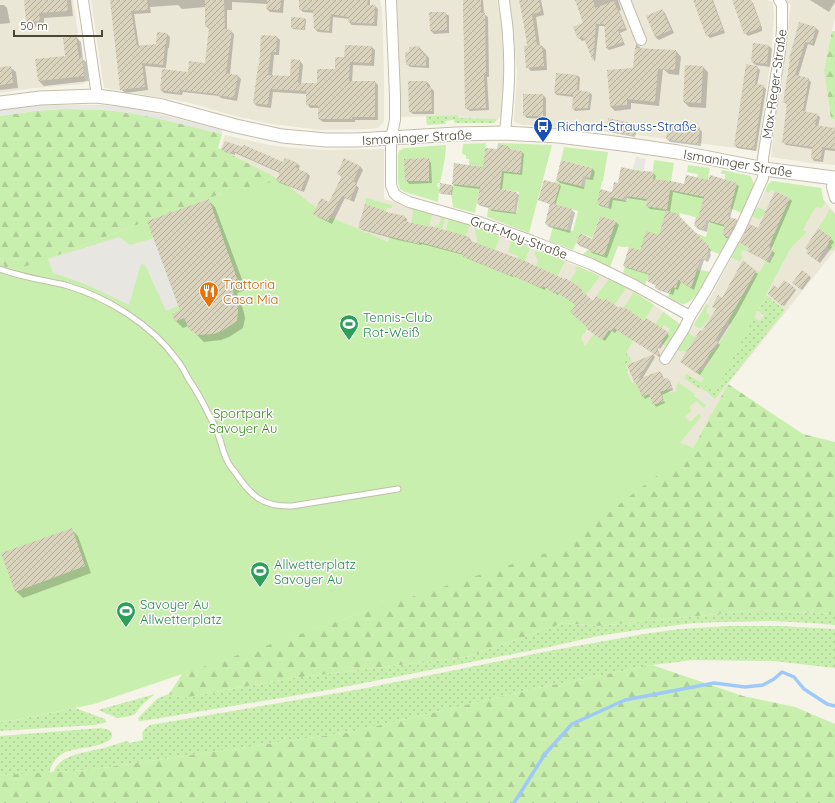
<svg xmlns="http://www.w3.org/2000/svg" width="835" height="803" viewBox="0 0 835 803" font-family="Quicksand,sans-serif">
<defs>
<pattern id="grass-dots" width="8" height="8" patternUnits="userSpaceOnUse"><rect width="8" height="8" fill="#c9efae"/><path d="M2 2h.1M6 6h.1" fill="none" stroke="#aece96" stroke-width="1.8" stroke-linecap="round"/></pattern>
<pattern id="forest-firs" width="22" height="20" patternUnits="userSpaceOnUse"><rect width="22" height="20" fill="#c9efae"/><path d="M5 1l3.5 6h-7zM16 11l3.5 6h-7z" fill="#aece96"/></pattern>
<pattern id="building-hatch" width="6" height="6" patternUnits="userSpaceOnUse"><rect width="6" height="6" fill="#d9d2bd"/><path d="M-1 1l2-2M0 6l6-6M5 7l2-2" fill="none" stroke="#b2ac9a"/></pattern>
</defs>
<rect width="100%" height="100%" fill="#f6f4e9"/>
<g fill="#ebe7d6">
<polygon points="0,0 73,0 85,80 84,84 34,88 0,93"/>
<polygon points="91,0 380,0 382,9 384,71 384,121 382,124 378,128 370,129 319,130 265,123 227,114 187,102 104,88"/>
<polygon points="397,0 497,0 504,40 505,76 502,115 498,119 459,118 457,115 401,117"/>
<polygon points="510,0 768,0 773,3 774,16 771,58 758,151 637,135 560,127 523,125 514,122 517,72"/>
<polygon points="784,0 835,0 835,17 824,70 831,118 835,119 835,165 810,163 771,157 775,116 791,5"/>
<polygon points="225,135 269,145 295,148 325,150 384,149 384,199 400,203 405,206 470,225 502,237 565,261 627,287 663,311 689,331 710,298 740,241 768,185 772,181 821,188 823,199 835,213 835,250 728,384 693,448 653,433 624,365 602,363 481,288 384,240 325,215 218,157"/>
</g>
<g fill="url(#grass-dots)">
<polygon points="457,115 459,118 498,119 494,123 454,123 454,120 445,121 446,124 427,125 426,116"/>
<polygon points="766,295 785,310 715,399 701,388 699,389 684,378 687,374 715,391 754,317 760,321 764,315 758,311"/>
<polygon points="627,352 632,363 626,365 628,371 627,371 624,365 620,365"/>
<polygon points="757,610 835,614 835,625 811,623 771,621 723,622 694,623 638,630 598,636 549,647 328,690 149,720 139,721 138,718 158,698 169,694 183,698 292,678 467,657 563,623 598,626"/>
<path d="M728 626H780L835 629V668L773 661 694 660 652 665 533 689 351 732 88 770 53 772C56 767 59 762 65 759 77 752 94 751 107 747 115 745 121 742 128 741L129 743 143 740C142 732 142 730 150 725L361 689 554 650 644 634 680 629Z"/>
<polygon points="155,694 143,704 134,715 126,717 117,718 98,710"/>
<polygon points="75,708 105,719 106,722 104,723 94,725 0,731 0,722 16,720"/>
<path d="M101 728C104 729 108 729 110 731 112 732 112 734 112 736 111 745 86 747 78 749 73 750 65 751 61 755 54 759 51 766 49 773L0 775V736Z"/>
</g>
<g fill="url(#forest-firs)" fill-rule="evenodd">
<polygon points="832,31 835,31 835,119 831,119 824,70"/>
<path d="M61 109C81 109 102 109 122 112 156 116 189 126 222 134L218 148 280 180 325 215 384 240 481 288 557 333 602 363 624 365 653 433 693 448 728 384 803 434 835 442V614L757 610 598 626 563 623 467 657 292 678 183 698 169 694 183 673 368 611 7 272 0 257V116L34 111ZM221 193 264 316 48 259 147 221 209 199Z"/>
<polygon points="652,665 743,696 795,707 835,724 835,803 0,803 0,775 88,770 351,732 533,689"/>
</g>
<g fill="#c9efae" fill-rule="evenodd">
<polygon points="486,143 484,157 487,168 469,165 469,159 466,159 466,155 462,154 463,144"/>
<polygon points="498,143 552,145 529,233 487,217 488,209 517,213 519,192 493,188 495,179 501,180 502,171 520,173 522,151 497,148"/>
<path d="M446 145 445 158 440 183H438L437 187 439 188 438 202 405 192 400 189 398 182V154L399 151 404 148ZM405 159H429L405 181Z"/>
<polygon points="564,147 608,152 603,181 602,181 597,204 608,208 611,197 627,201 634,169 644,171 640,198 647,199 646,206 663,209 652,179 654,160 674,163 671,181 697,195 701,178 697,177 698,174 687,172 688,165 710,168 706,189 711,191 698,218 680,213 676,227 650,272 645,285 634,278 623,273 625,266 646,252 629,247 623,247 618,246 610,267 582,255 588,250 604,255 616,221 600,216 592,238 580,233 573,250 549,241 553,227 573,231 578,211 549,203 554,183 556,180 584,187 587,177 590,177 592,168 561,160"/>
<polygon points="722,170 751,176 754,184 741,213 730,208 737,183 725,180 725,174 721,174"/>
<path d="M280 180 325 215 388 242 391 229 419 244 423 226 411 223 413 214 411 207 432 214 427 236 432 238 436 224 439 225 441 216 445 218 442 230 434 246 455 251 446 231 449 219 470 225 463 242 477 243C478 237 474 233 475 227L500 236 494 253 511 276 518 256 508 252 511 240 530 248 524 263 523 280 542 288 549 272 536 266 538 261 536 256 534 255 536 250 565 261 558 275 549 290 556 292 580 287 570 280 577 270 575 269 577 266 600 276 586 295 570 312 612 303 606 299 604 301 596 296 608 280 627 287 594 334 609 330 612 332 614 328 623 334 636 316 624 307 634 292 654 305 638 330 620 365H624L632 383 636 381 642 396 649 394 653 405 664 401 660 392 668 389 670 393 677 391 676 386 679 383 695 394 694 396 706 405 704 408 696 401 689 407 692 410 685 417 690 422 699 414 701 417 680 443 693 448 562 548 368 611 94 704 16 720 0 722V257L7 272 48 259 147 221 209 199 221 193 222 195ZM587 329 594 334 585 346 581 338Z"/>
<polygon points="772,181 821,188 823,199 825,202 822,208 816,207 812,213 803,230 807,232 790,249 715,392 701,383 704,378 694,372 695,370 698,372 700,369 703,371 711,359 702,353 689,348 686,353 683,350 681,352 677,349 688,332 713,352 731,325 728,323 733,312 733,303 737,305 753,278 744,272 747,266 760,272 766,260 771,262 773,257 770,255 773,248 769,246 772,241 762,237 775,233 790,198 775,191 772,190 768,193 765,191 768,184"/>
<polygon points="453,184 481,187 483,196 478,196 475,213 453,207 451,194"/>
<polygon points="366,198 392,205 392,208 387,208 386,211 365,204"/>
<polygon points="757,207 766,211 763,217 762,216 760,220 752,216"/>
<polygon points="830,209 835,214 835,246 832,251 827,247 829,243 828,242 831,238 817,230"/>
<polygon points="712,213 726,216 723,235 730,237 719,254 693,244 696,233 706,237"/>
<polygon points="739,243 749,248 747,251 743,250 741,253 742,258 740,262 731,257"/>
<path d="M684 265 701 271 702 270 710 272C704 281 694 304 683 304 678 303 672 299 668 297L672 287 676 288 678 282 674 280Z"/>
<polygon points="706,304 709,306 706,311 707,313 710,316 703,327 698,328 694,325"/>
<polygon points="663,312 680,324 680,327 667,347 661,343 670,329 664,325 661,330 654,326"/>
</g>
<g fill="#e7e6e1">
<polygon points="34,105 103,105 124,107 155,113 222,130 222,134 155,118 123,112 103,110 61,109 34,111 0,116 0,110"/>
<polygon points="636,157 646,159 644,171 633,169"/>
<polygon points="119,237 130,245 154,238 178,306 166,311 145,265 141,264 129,305 92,287 74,280 53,273 48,259"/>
<polygon points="706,391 712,397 706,405 699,400"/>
</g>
<g fill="#0003">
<polygon points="25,0 71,0 73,16 44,18 44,26 32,27 27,22"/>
<polygon points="111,0 284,0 283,13 270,12 267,9 267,4 232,2 232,10 227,10 227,31 231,31 234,34 230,74 238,76 241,79 237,101 221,98 219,96 183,92 182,95 164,93 161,90 206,64 210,30 206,26 206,7 182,9 178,5 150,7 151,13 134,14 139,46 157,45 157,33 167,34 170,37 169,48 168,48 166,68 145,66 148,90 125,93 121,89"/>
<polygon points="300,0 370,0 370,6 375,6 378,9 377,26 352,25 349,22 349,19 333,17 332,33 318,32 315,29 314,13 303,12 300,9"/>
<polygon points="463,0 483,0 484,14 488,17 489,77 487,77 489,110 470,111 466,108"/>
<polygon points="520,0 541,0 544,15 536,17 540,46 542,46 546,50 547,70 531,71 527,67 528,47"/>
<polygon points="576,0 618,0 621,10 619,11 627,30 620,33 625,45 609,50 607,48 606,26 599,26 595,62 594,60 585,40 582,41 579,38 584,24"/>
<polygon points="694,0 713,0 725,33 710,38 707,35"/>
<polygon points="750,0 753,3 762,28 762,31 748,36 745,33"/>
<polygon points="810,0 835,0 835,2 829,12"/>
<polygon points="0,5 4,5 7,8 10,23 0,24"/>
<polygon points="662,10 665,13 674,33 659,40 655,37"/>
<polygon points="445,13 449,16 449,33 434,34 431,31"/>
<polygon points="305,19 306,20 305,30 293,29 292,28"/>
<polygon points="800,23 816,28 819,31 814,46 808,44 798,77 808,79 811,82 805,112 817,115 820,117 818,127 835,129 835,151 825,150 823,162 814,161 812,158 813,149 786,145 783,142 788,105 784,102"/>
<polygon points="76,37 81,42 83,59 87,63 89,81 44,86 39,81 66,57"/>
<polygon points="277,37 280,40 279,55 274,55 272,76 291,77 300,61 303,65 301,84 318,84 336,70 345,58 372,47 375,50 374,66 353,65 352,82 375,82 378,85 378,120 355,120 355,122 323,122 319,119 319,108 310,108 307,104 307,94 273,92 271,108 257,106 254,103 259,67"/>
<polygon points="636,44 663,69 659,106 631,103 631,109 615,111 610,106 634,69"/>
<polygon points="769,46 772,49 770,67 756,65 752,62"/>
<polygon points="419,47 429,58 429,68 410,67 407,64 410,53"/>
<polygon points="676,51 681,57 679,75 669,74 663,69"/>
<polygon points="10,67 16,72 18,88 0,90 0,68"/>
<polygon points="703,67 708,72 706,108 689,107 684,102"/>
<polygon points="757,67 760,70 757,85 763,86 766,89 756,151 737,148 735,145"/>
<polygon points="578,76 580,78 579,92 590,93 592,95 590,110 575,111 573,109 574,97 557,95 555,93"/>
<polygon points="427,82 430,85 430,87 434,91 434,114 413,114 410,111"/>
<polygon points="543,95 546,98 546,119 527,118 524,115"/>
<polygon points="636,125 637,126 635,137 609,132 608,131"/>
<polygon points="699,128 702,132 701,146 670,142 667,139"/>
<polygon points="225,142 284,164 297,164 300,166 298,170 308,174 310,176 304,192 280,183 277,181 280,173 235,153 235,155 225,152 222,149"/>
<polygon points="508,147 510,149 510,150 522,152 524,154 522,175 504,173 502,191 516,193 519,195 516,214 492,211 489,208 481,206 478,204 480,189 455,186 453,184 484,168 498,150"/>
<polygon points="428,159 431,163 432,183 409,184 406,180"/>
<polygon points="360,166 363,170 356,185 359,188 354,202 345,198 332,224 318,217 314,213 329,203 342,177 338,174"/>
<polygon points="592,168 595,172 593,180 586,179 584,189 560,183 557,180"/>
<polygon points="645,173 653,173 656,176 655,180 685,185 709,181 736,184 739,186 730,218 737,220 739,223 731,239 726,238 724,235 725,227 709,222 707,232 698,229 695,226 702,220 705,199 673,192 670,212 677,214 711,250 710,254 711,255 708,262 704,260 694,290 681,282 678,290 675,289 673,295 659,290 656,288 657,286 651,283 648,281 650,275 627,268 624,266 640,251 660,236 666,211 650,209 647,206 647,201 627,198 626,202 613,200 611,209 600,206 598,204 612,193 618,184"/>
<polygon points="559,185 561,186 555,206 572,210 575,213 570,233 549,227 546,224 550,204 541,201 539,200"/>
<polygon points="452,186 453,187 452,195 441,194 440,192"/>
<polygon points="790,199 792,201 771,250 775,253 770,263 751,253 748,251 750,248 744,245 741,243 759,230"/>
<polygon points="208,200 215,207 246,290 237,293 243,309 245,318 243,328 229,337 221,340 204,342 188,326 183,328 176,321 181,311"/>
<polygon points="386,212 387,213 405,217 407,219 406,223 469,238 471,240 471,242 579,288 582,290 581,292 593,302 619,309 667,333 669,336 660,349 657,347 661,358 617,330 615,333 612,331 605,341 591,331 577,306 559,293 558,295 546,287 545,290 514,276 513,277 466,258 464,255 422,244 421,245 398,240 362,230 359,227"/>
<polygon points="601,217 616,222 619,225 607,258 592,253 590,250 580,246 577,243 593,240"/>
<polygon points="831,239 834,242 831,246 832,247 820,263 811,256"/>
<polygon points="755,272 758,274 736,315 718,343 720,345 700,375 681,362 702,333 717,310 713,306"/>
<polygon points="803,272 811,278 802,290 794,283"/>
<polygon points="784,281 796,290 784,306 774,299 778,290"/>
<polygon points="653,355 655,357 642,379 660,372 662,374 664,380 667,379 670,381 673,390 662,395 665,403 656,407 654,404 651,396 645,399 643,396 639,386 636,383 629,365"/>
<polygon points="71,529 78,536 91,573 23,598 16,591"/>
</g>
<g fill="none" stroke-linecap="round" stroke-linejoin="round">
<polyline stroke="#9fc9f9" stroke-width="3.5" points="514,803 545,754 572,724 625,700 714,683 745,687 763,685 774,679 782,672 794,677 804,689 827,704 835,706"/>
</g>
<g fill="url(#building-hatch)">
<polygon points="24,0 67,0 68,11 39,13 40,21 26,22"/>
<polygon points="110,0 147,0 148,10 131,11 137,46 156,44 157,32 167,33 166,45 165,45 163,65 142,63 145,87 120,90"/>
<polygon points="205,0 224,0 225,29 232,30 226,73 238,75 234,98 216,95 217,94 180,90 180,93 160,90 162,69 188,72 189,61 205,63 209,27 205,27"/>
<polygon points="267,0 281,0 280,10 266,9"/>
<polygon points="299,0 368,0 367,5 375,5 374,24 348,22 348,17 331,14 329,31 314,29 313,10 299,10"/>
<polygon points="463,0 481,0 481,13 485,13 486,74 484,74 486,108 465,109"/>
<polygon points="519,0 539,0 541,12 532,14 537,45 542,45 544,66 526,68 524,46 527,46 525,31"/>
<polygon points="575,0 593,0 595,8 614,1 625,28 618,30 623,42 606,48 604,24 596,24 593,61 583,37 578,39 573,27 583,23"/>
<polygon points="693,0 712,0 723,30 706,36"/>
<polygon points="732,0 751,0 760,24 760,28 744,34"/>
<polygon points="662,9 671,30 655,37 646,16"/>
<polygon points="429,12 446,12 447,30 430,31"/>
<polygon points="291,17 305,18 304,29 291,28"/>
<polygon points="799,22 816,27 812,43 805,42 795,75 809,78 803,111 818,114 815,125 835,128 835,149 822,147 821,160 811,158 812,147 782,143 787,103 783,103 790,59 789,59"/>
<polygon points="261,35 277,36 276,52 271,52 268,75 290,76 291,59 300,60 298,83 317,83 317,69 335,69 335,57 344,57 345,45 372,46 371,63 350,62 349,81 375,81 375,117 352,117 352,119 318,119 318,105 306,105 306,91 270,89 268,105 253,103 258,66 259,66"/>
<polygon points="76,36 79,58 82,57 84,76 38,81 35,59 65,56 63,38"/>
<polygon points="753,43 769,45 767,64 751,62"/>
<polygon points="420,46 420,51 423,51 423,55 426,54 426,66 406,65 405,52 409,52 409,47"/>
<polygon points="635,48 676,50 675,70 658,69 655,102 627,99 627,105 610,106 607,70 633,68"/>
<polygon points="746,64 758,66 755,84 764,85 754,149 734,146"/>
<polygon points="685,65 703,66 701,103 683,102"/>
<polygon points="11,66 13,83 0,85 0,67"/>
<polygon points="556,73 578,75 577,90 590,92 588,108 572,109 573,95 554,93"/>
<polygon points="408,81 427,81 427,87 431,86 432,111 409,112"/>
<rect x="523" y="94" width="20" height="22"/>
<polygon points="608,118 636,124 634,136 607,131"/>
<polygon points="668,123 700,127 698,144 666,139"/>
<polygon points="225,141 243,147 244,145 283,162 285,158 298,163 296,168 308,173 301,190 276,181 280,172 233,151 232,154 221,150"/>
<polygon points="498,144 508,146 508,149 522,151 520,173 502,171 500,189 517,192 514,212 488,209 489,206 477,204 480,187 452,184 454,163 483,167 485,148 497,149 497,148 498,148"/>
<polygon points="344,158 360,166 353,181 357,184 350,200 342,196 328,221 313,214 321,198 329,202 342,176 337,174"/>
<polygon points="429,158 429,181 405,181 404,159"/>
<polygon points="561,160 592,168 590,178 583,176 581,186 556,180"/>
<polygon points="621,167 644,172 644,171 654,172 653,179 671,181 684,184 686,175 709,180 710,175 737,183 728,217 737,219 728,237 722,235 724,229 723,228 724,225 706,220 704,229 694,226 696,217 700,218 698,218 704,197 670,190 667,210 646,206 647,199 625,196 624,200 610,197 608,207 597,204 600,189 612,192 614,182 618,183"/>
<polygon points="544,180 560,184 554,205 538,200"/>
<polygon points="440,183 452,185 451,194 439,193"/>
<polygon points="775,191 790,198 771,241 769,248 773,250 767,261 747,251 749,248 740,243 749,224 758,228"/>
<polygon points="209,199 239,284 231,286 237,302 238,311 237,321 222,331 214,334 197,335 189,329 184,318 175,322 172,314 180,310 147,221"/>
<polygon points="550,203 572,209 567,230 545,224"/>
<polygon points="365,204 386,211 386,212 405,216 404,221 429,227 430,226 470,237 468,240 525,261 564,279 565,278 580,287 579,289 593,301 596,296 604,301 606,299 619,308 620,306 623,308 624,307 644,321 646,318 668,332 658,348 656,346 659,356 659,357 614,328 612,332 609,330 602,340 587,329 588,328 570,312 576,305 556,292 555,294 543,286 542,288 511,275 511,276 493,269 462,256 463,254 419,242 419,244 395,238 358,228"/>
<polygon points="666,210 677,214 709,246 708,251 709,251 706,260 701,258 691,288 678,280 676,288 672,287 670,293 655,288 656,285 647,281 649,274 623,266 629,247 640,250 646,231 659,235"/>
<polygon points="600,216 616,221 604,256 588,250 589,248 576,243 580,233 592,239"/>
<polygon points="818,228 832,238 828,242 829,243 817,261 806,253 808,251 805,248"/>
<polygon points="743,260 756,271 733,312 715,340 718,342 697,373 680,362 700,330 702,331 716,309 712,307 718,295 722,298"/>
<polygon points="802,270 810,276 800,289 792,283"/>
<polygon points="784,280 795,288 782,306 768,294 773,285 778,288"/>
<polygon points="654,354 638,379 660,371 663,379 668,378 672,388 660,392 664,401 653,405 649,394 642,397 636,382 635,384 627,365"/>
<polygon points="72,528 85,566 15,592 1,553"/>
</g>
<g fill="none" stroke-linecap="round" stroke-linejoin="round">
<defs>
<path id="service" d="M0 269C21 277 43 280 65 285 107 297 151 324 177 360 181 365 185 372 188 378 196 390 203 402 209 415 213 422 217 430 219 437 222 445 223 453 227 460 229 466 234 470 237 475 252 497 264 507 292 506L398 489"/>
<g id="minor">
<polyline points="83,0 97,96"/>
<polyline points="391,0 395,96 395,120 391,138 391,185 394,193 397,196 409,202 448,213 479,222 532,241 573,257 591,264 634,285 690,316 705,292 740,229 763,178 763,158 780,51 782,30 782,5 779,0"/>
<path d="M504 0C505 12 508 25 508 37 511 69 508 101 505 133"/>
<polyline points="625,0 641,40"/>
<polyline points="834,178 832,187 835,198"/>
<polyline points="665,359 684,329 690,316"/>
</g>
<polyline id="tertiary" points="0,103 40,98 68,97 97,96 119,99 162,106 236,126 282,136 326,140 357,140 456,134 505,133 559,136 630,145 678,152 764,169 835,178"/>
</defs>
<use href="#service" stroke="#c3beaa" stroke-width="7"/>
<use href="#minor" stroke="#c3beaa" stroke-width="12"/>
<use href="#tertiary" stroke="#c3beaa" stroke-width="15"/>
<use href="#service" stroke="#fff" stroke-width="5"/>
<use href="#minor" stroke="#fff" stroke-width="10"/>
<use href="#tertiary" stroke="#fff" stroke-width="13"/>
</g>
<defs>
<symbol id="bus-pin" viewBox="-11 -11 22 30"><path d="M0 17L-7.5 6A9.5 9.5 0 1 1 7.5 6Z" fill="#1a4fb4" stroke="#fff"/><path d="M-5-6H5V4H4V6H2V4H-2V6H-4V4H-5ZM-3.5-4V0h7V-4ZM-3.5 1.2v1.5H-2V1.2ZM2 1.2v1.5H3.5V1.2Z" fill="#fff"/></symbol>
<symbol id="restaurant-pin" viewBox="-11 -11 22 30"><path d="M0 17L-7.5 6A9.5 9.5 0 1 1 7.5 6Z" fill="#e8710a" stroke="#fff"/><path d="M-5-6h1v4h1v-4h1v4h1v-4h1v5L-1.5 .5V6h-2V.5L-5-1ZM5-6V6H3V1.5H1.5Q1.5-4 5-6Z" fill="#fff"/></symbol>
<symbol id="stadium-pin" viewBox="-11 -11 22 30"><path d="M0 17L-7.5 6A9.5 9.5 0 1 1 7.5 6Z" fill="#2e9e5b" stroke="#fff"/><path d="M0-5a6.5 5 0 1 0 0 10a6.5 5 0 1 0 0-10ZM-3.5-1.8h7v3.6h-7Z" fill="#fff"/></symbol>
</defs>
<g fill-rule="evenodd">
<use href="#bus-pin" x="532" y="115" width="22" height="30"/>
<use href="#restaurant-pin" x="198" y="280" width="22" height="30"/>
<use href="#stadium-pin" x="338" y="313" width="22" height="30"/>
<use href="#stadium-pin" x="249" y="560" width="22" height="30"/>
<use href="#stadium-pin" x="115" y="600" width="22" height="30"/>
</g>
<g text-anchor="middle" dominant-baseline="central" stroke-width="3" stroke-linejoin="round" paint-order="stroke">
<g font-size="13" fill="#4b4636" stroke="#fff">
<text transform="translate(774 84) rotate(-82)">Max-Reger-Straße</text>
<text transform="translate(417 137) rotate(-3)">Ismaninger Straße</text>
<text transform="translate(738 163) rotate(10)">Ismaninger Straße</text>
<text transform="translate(519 237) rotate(20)">Graf-Moy-Straße</text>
</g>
<g font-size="13" fill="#164399" stroke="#fff" text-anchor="start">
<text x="557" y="126">Richard-Strauss-Straße</text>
</g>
<g font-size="13" fill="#c56008" stroke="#fff" text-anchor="start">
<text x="223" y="284">Trattoria<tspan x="223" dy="15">Casa Mia</tspan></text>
</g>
<g font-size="13" fill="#27864d" stroke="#fff" text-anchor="start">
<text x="363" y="317">Tennis-Club<tspan x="363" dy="15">Rot-Weiß</tspan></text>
<text x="274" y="564">Allwetterplatz<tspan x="274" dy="15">Savoyer Au</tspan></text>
<text x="140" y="604">Savoyer Au<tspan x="140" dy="15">Allwetterplatz</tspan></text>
</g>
<g font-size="13" fill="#3a8521" stroke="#fff">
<text x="243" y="413">Sportpark<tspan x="243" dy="15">Savoyer Au</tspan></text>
</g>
</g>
<path d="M14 30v6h88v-6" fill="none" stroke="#4b4636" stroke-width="2"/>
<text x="20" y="30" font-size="12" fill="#4b4636" stroke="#ffffff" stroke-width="3" paint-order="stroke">50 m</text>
</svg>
